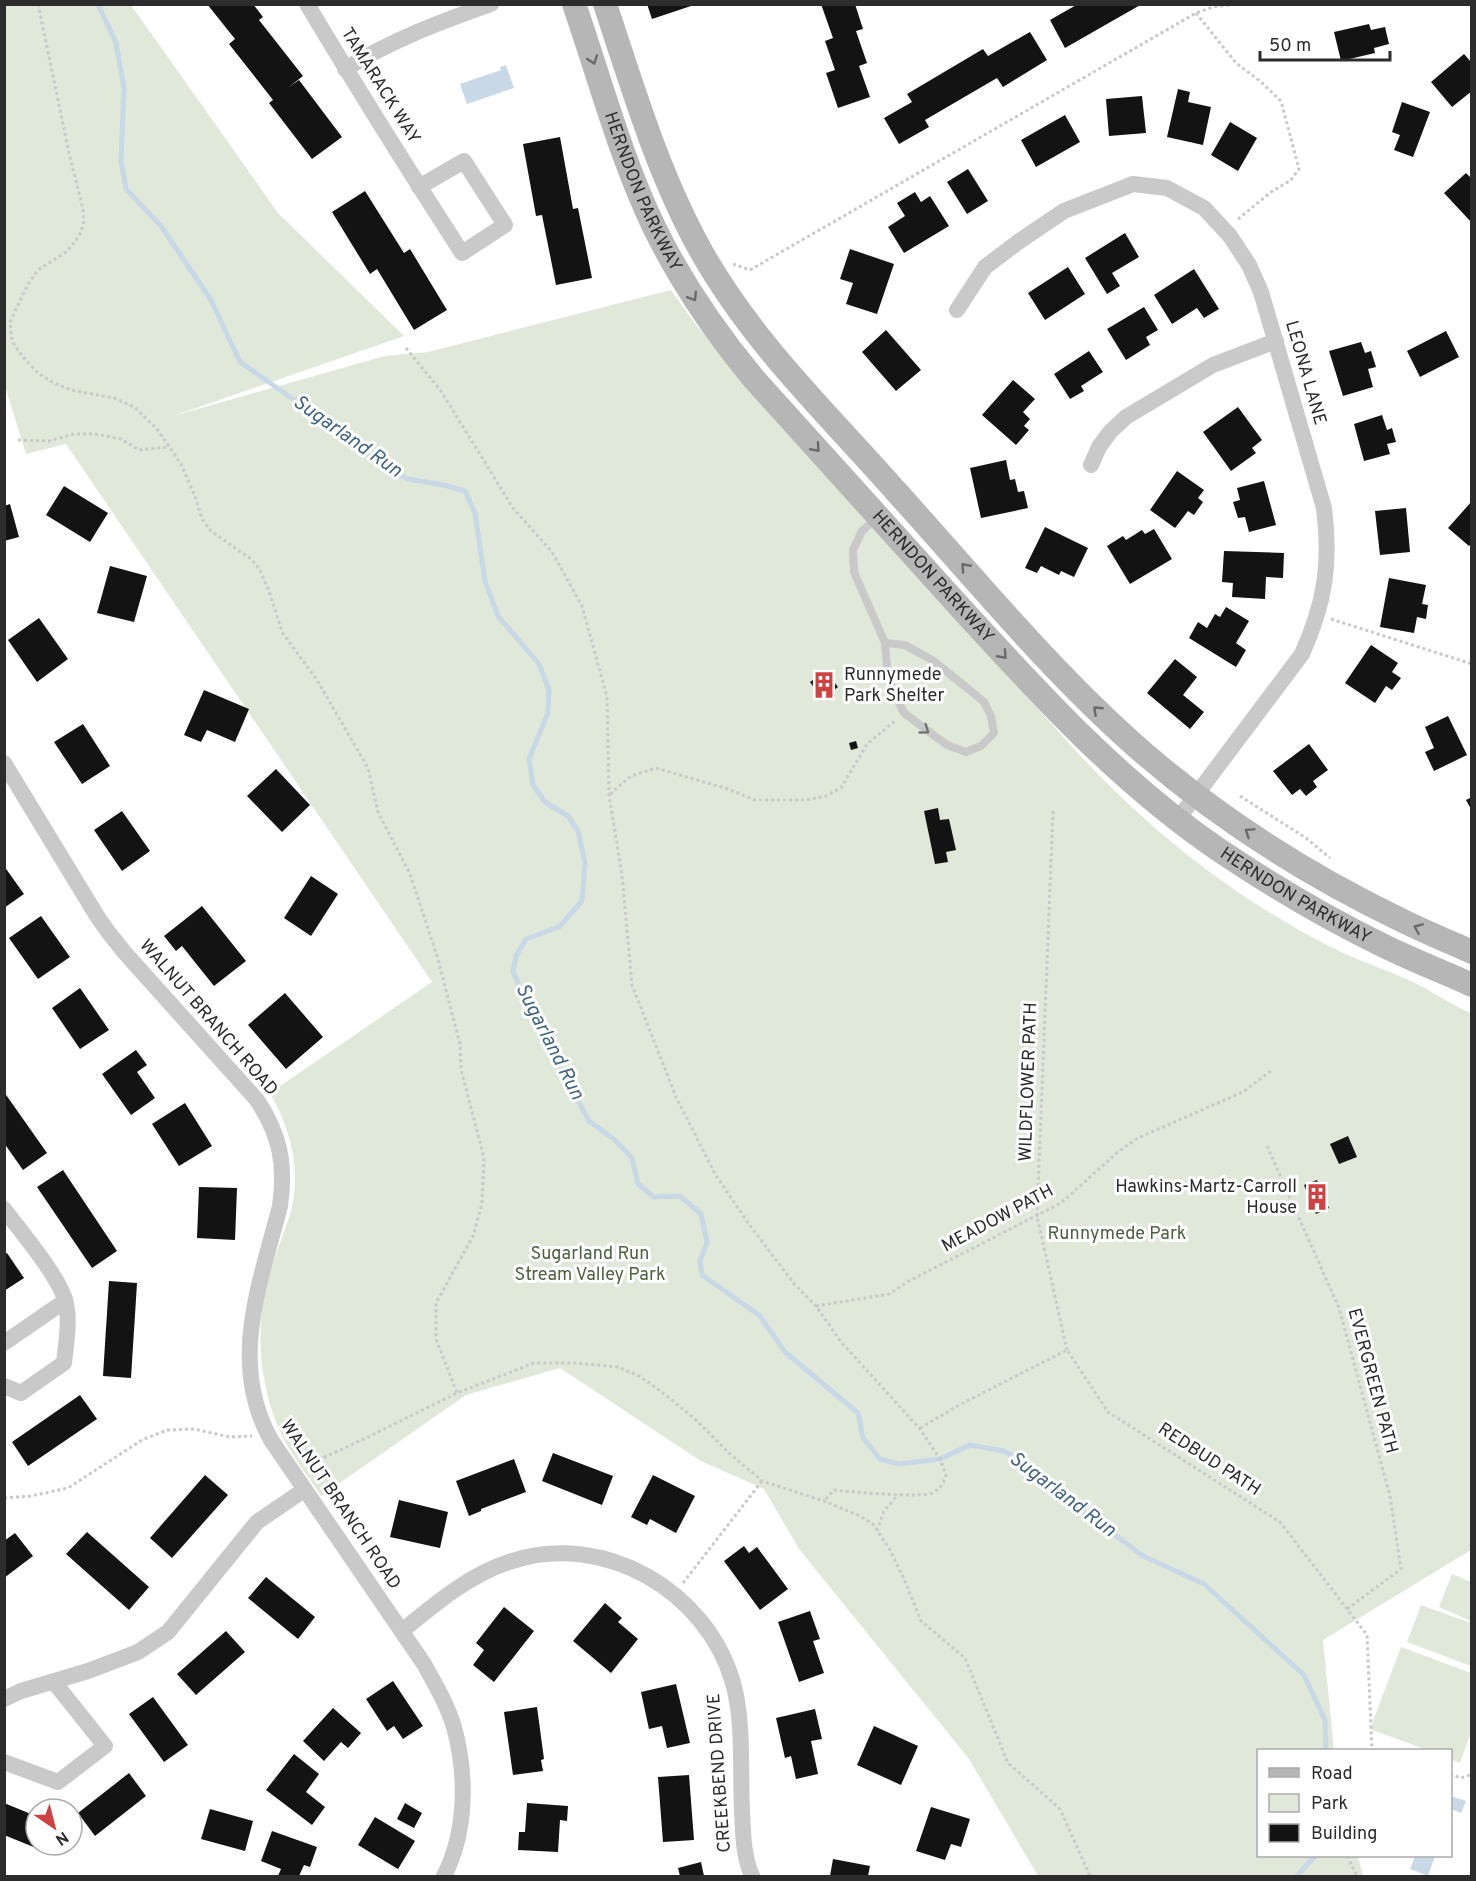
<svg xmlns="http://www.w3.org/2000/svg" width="1476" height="1881" viewBox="0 0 1476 1881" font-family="Overpass,sans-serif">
<rect width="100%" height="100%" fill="#fff"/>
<g fill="#e0e8da">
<path d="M4 5H131L278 213 404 336 176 415 385 356 428 352 671 290 694 322 724 359 1076 751C1150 831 1234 898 1331 947 1360 962 1391 971 1419 985 1437 994 1453 1006 1471 1013V1550L1323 1640 1334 1750H1258V1856H1358L1363 1876H1038L969 1759 799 1549 764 1489 701 1461 560 1368 466 1395 321 1496C310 1479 296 1461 286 1443 263 1401 255 1344 264 1297 269 1268 281 1242 290 1215 302 1172 291 1130 270 1093L432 982 66 444 26 454 4 383Z"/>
<polygon points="1452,1574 1471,1582 1471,1621 1439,1607"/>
<polygon points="1421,1605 1471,1623 1471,1666 1407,1642"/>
<polygon points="1401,1647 1471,1673 1471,1732 1460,1763 1451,1759 1450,1750 1427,1750 1370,1729"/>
</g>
<g fill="#c9d8e6">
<polygon points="506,65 514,88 467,104 460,84 501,70 500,67"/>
<polygon points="1450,1796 1466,1801 1461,1813 1451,1809"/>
<polygon points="1415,1856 1435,1856 1428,1876 1410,1869"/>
</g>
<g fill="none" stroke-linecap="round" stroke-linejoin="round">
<g stroke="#c9d8e6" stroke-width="5">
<polyline points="98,4 116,43 124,88 121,161 126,189 161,226 211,300 240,362 336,429 382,467 408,479 448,486 465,491 475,513 485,581 498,616 539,664 549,690 548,713 529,759 533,785 545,802 568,816 578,831 585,863 582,901 559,927 526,939 516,956 513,972 539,1029 589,1121 615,1140 632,1158 638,1184 654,1197 680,1196 701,1214 707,1242 700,1261 702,1275 759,1315 785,1352 858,1413 863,1438 880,1459 899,1464 940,1459 970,1445 1004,1451 1033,1468 1066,1498 1143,1556 1204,1584 1304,1675 1325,1720 1326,1750"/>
<polyline points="1297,1876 1315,1856"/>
</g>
</g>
<g fill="#131313">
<polygon points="207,4 253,4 263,17 259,20 303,76 289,87 299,80 342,137 312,159 269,103 273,100 229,44 235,39"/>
<polygon points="647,4 694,4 694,5 652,19"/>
<polygon points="821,4 855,4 863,29 856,31 867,63 859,66 870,97 838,108 826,73 835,70 825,41 833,38"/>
<polygon points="1078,4 1142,4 1065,48 1050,20"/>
<polygon points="1369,24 1371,30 1385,27 1389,44 1374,48 1375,53 1341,61 1334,32"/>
<polygon points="1030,32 1047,60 1003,87 997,78 925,120 929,127 899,144 884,118 912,102 907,94 983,49 988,56"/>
<polygon points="1464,54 1472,63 1472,91 1452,107 1431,82"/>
<polygon points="1178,89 1190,92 1188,102 1211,107 1203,145 1167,137"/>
<polygon points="1142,96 1146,133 1109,136 1106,99"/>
<polygon points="1402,102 1430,112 1413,157 1394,150 1400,135 1392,132"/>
<polygon points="1065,115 1080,142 1036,167 1021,140"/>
<polygon points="1230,122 1257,138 1238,171 1211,155"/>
<polygon points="560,137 573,209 578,208 592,278 556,285 542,215 536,216 523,144"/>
<polygon points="968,169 988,201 967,214 947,182"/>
<polygon points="1466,173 1472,179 1472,223 1444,193"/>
<polygon points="365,191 404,253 410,249 447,310 414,330 377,269 370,274 332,212"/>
<polygon points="915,192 921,202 930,196 949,226 904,253 888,227 905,216 897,203"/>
<polygon points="1125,233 1139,257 1112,273 1120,286 1107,294 1085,258"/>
<polygon points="850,249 894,264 877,314 846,304 853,283 840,279"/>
<polygon points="1068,267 1085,294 1045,320 1028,293"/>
<polygon points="1194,269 1219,309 1204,318 1197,308 1172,324 1154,295"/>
<polygon points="1144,307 1158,330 1146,337 1150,345 1126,360 1107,329"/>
<polygon points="886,330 921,370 896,391 862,352"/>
<polygon points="1446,331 1459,357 1420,377 1407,351"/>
<polygon points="1361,342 1365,353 1371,351 1376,367 1368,369 1373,387 1343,396 1329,351"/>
<polygon points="1089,351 1103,372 1081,386 1084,391 1070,399 1054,374"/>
<polygon points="1013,380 1035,399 1023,412 1030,419 1024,426 1029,430 1016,445 982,415"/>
<polygon points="1238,407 1262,440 1252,448 1256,453 1231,471 1203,432"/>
<polygon points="1382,415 1387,430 1392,428 1396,442 1387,444 1390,454 1364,461 1354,424"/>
<polygon points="1006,460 1010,480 1015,479 1018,492 1024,491 1028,508 981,518 970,468"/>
<polygon points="1177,471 1204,490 1198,498 1203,502 1194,515 1188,511 1175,528 1150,510"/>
<polygon points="1264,481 1276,525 1249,532 1245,517 1238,518 1233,502 1240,500 1237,488"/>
<polygon points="64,486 108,513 90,542 46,515"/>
<polygon points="1472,501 1472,543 1469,546 1448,528"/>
<polygon points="10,504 19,537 4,541 4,506"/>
<polygon points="1406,508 1410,552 1380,555 1375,511"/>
<polygon points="1045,527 1088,548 1074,577 1061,571 1059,575 1041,566 1037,573 1025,568"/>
<polygon points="1154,529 1172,559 1130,584 1107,546 1123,536 1126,540 1142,530 1145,534"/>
<polygon points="1224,551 1284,553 1283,578 1266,577 1265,599 1232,597 1233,583 1222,582"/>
<polygon points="110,566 147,576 134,622 97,613"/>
<polygon points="1389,578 1426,585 1422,604 1428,605 1426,619 1417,617 1414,633 1380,627"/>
<polygon points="1226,607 1249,621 1236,643 1246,650 1236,667 1189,638 1198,622 1207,628 1215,614 1220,617"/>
<polygon points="39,618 68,659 37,682 8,640"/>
<polygon points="1371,645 1398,663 1392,672 1401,678 1392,690 1386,686 1375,703 1345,683"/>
<polygon points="1175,659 1197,677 1183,695 1204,712 1190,729 1147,693"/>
<polygon points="826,671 838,687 822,699 810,682"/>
<polygon points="204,690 249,709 235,742 207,730 201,742 184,735"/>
<polygon points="1448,716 1467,755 1434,771 1425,752 1434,748 1425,727"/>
<polygon points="83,724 110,766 82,784 54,742"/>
<polygon points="856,741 858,748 851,750 849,743"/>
<polygon points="1309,744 1328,770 1313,781 1317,787 1306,796 1300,789 1292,795 1273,771"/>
<polygon points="276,769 310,805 282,832 247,796"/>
<polygon points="1472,797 1472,811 1466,800"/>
<polygon points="938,808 940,820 949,819 956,850 946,852 948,862 935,864 924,811"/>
<polygon points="122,811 150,851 122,871 94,830"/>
<polygon points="4,866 24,894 4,908"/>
<polygon points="311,876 338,894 311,936 284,918"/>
<polygon points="202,906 246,961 214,986 182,946 176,951 164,936"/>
<polygon points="41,916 70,957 38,979 9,938"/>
<polygon points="80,988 109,1030 80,1049 52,1008"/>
<polygon points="285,993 323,1037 286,1069 248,1025"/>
<polygon points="136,1050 147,1065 137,1072 155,1098 131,1115 102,1074"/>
<polygon points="4,1092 47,1153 23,1170 4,1143"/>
<polygon points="185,1103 212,1146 179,1166 152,1124"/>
<polygon points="1348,1136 1357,1157 1339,1164 1330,1144"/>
<polygon points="63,1170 117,1251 92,1268 37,1187"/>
<polygon points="1317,1180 1329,1208 1316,1214 1304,1185"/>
<polygon points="199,1187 237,1188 235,1240 197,1238"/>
<polygon points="7,1253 24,1278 4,1291 4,1254"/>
<polygon points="109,1281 137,1283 131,1378 103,1376"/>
<polygon points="80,1395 97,1419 28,1466 12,1442"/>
<polygon points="553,1453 613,1476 602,1505 542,1481"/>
<polygon points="514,1459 526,1492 481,1509 481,1511 469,1516 456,1481"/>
<polygon points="205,1475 228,1495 172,1558 150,1538"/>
<polygon points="653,1475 695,1496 676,1533 650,1519 647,1525 631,1517"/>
<polygon points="399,1500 448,1512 440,1548 390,1537"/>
<polygon points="87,1532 149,1587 129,1610 66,1554"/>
<polygon points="15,1533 33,1556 4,1578 4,1541"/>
<polygon points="744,1546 749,1553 757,1547 788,1589 760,1610 724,1561"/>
<polygon points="266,1577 315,1617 298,1639 248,1598"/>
<polygon points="605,1603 622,1618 618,1622 638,1639 611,1673 573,1641"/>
<polygon points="504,1607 534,1631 494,1682 473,1665 484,1650 476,1643"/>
<polygon points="810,1611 820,1639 813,1641 824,1673 799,1682 778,1622"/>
<polygon points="226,1631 245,1652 196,1695 177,1674"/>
<polygon points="393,1681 423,1726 403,1739 394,1726 387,1731 366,1699"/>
<polygon points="676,1684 690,1743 667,1748 662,1726 649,1729 641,1692"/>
<polygon points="153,1697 188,1745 164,1762 129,1714"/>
<polygon points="537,1707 544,1759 541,1760 543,1771 513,1775 504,1712"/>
<polygon points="333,1708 361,1733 348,1748 341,1742 324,1761 303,1741"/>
<polygon points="815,1709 822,1739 811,1741 818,1774 796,1779 791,1756 785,1758 776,1718"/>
<polygon points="874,1726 918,1746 901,1785 857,1765"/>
<polygon points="294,1754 319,1774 306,1792 325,1807 312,1825 266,1790"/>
<polygon points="129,1773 146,1796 95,1836 78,1813"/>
<polygon points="689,1775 694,1840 663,1842 658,1777"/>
<polygon points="4,1803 36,1816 36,1845 43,1845 41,1850 4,1835"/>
<polygon points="405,1803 422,1813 414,1828 397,1819"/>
<polygon points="527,1803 568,1806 567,1821 560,1820 558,1852 518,1850 519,1832 525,1832"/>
<polygon points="931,1807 970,1819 961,1847 951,1844 945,1860 916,1851"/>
<polygon points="210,1809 253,1821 245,1851 201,1839"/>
<polygon points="375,1817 415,1841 398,1869 358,1845"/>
<polygon points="272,1831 317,1847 310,1867 304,1865 299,1876 278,1876 281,1869 261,1861"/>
<polygon points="833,1859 870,1866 868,1876 830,1876"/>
<polygon points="701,1862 704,1876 680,1876 678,1868"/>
</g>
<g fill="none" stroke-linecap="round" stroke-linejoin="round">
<g stroke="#c9c9c9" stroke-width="3" stroke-dasharray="3 3" stroke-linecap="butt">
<polyline points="38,4 69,153 83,209 84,221 81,232 74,243 66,252 38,270 28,284 10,322 12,341 22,356 38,373 52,382 71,390 114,398 134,407 157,429 181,464 196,499 202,519 211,531 251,559 259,568 270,594 282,632 317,680 368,768 378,812 410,874 438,959 460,1044 461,1069 484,1158 482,1204 473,1236 436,1303 436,1339 457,1393"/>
<polyline points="1196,13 1236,63 1260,81 1281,101 1299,169 1291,180 1271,192 1237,220"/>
<polyline points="733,264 750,270 1196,13 1213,7 1236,4"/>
<path d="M406 348 441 391 513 508 552 552 582 606 607 697 609 795 622 875 632 985 676 1097 715 1174 746 1220 795 1285 816 1306 841 1342 920 1429 940 1459 946 1475C943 1484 941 1488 932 1493 922 1498 849 1492 834 1490L824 1501"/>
<polyline points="18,440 49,441 74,434 95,434 121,439 139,450 168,447"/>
<polyline points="1331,619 1472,664"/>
<polyline points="610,794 631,776 656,768 728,789 755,800 806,800 826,796 841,788 867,744 896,720"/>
<polyline points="1240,796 1306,838 1330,858"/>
<polyline points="1053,811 1037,1216 1067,1350"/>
<polyline points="1267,1146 1339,1308 1390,1496 1401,1569 1347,1609"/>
<polyline points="816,1306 889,1294 909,1281 1061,1203 1119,1151 1138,1138 1243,1092 1272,1070"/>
<polyline points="920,1428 961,1404 1067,1350 1108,1412 1280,1522 1367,1635 1372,1750"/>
<polyline points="308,1462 310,1464 366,1438 457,1393 534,1363 575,1363 618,1367 639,1376 662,1392 695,1419 728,1452 762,1481 824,1501 860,1516 873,1524 890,1550 904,1579 921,1621 965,1658 1008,1763 1060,1809 1090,1876"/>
<polyline points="4,1498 31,1496 68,1488 142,1440 167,1430 194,1429 230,1437 252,1436"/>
<polyline points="877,1531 884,1511 898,1495"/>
<polyline points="683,1583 762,1481"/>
<polyline points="1450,1774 1461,1778 1472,1774"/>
<polyline points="1347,1856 1357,1876"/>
</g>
<polyline stroke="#c9c9c9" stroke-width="8" points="878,517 862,531 853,550 854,572 885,643 888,679 904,713 947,745 966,752 981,746 994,733 991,716 984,702 966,687 932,660 905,645 885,643"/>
<g stroke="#c9c9c9" stroke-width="16">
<path d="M307 4C357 88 409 171 462 253L505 225 464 161 419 187"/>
<path d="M345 69C392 40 440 22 491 4"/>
<path d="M957 310 985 267 1021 240 1064 211 1133 184 1167 188 1204 208 1230 236 1249 265 1261 292 1324 508C1331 563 1325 603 1302 654L1178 819"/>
<polyline points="1091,465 1099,447 1110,432 1126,417 1213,365 1276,341"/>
<path d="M4 763 97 916 109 933 125 953 257 1100C280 1135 286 1164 280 1206 260 1284 228 1363 271 1440L424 1664C435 1684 447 1704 454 1727 467 1775 467 1831 444 1876"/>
<path d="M4 1209C21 1232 60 1277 66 1303 70 1322 66 1344 64 1363L21 1393 4 1386"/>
<polyline points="4,1343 65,1301"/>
<path d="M402 1631C435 1604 470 1574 512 1561 604 1531 707 1591 733 1683 744 1722 740 1770 742 1810 743 1833 743 1855 752 1876"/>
<polyline points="4,1699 21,1691 88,1671 138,1652 168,1632 257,1522 304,1490"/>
<polyline points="4,1762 58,1782 105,1746 54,1682"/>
</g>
<g stroke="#b6b6b6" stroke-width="24">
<path id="s1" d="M574 4C600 79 620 156 654 227 681 282 715 332 754 379 819 451 884 523 949 595 1033 687 1116 780 1219 850 1271 885 1325 917 1380 944 1410 959 1441 971 1472 985"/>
<path d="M605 4C633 88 658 174 701 251 752 342 825 411 893 488 972 575 1050 671 1139 749 1217 817 1306 874 1399 919 1423 931 1447 941 1472 952"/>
</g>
</g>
<defs><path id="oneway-chevron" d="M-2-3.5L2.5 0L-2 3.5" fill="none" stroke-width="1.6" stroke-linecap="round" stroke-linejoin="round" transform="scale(1.5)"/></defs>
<g stroke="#6a6a6a">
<use href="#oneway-chevron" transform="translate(593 60) rotate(71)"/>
<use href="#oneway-chevron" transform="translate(693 297) rotate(58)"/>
<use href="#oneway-chevron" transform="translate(816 448) rotate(48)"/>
<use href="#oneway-chevron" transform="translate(965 567) rotate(-132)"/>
<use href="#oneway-chevron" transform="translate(1003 655) rotate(48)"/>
<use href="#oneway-chevron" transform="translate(1097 710) rotate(-137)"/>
<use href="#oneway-chevron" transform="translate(1249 832) rotate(-146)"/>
<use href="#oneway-chevron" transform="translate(1418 928) rotate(-157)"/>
</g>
<use stroke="#737373" href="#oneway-chevron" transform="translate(925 730) rotate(36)"/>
<defs>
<symbol id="building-bare" viewBox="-9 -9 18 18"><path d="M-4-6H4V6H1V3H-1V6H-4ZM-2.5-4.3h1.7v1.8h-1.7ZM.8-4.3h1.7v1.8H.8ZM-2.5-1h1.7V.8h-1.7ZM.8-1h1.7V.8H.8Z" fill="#ce4342" stroke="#fff" stroke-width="2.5" paint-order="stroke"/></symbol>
</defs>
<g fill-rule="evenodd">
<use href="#building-bare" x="805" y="666" width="38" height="38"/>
<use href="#building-bare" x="1298" y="1178" width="38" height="38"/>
</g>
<g text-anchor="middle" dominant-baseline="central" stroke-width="6" stroke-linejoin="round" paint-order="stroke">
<g font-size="18" fill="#2c2c2c" stroke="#fff">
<text transform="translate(380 86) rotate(58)">TAMARACK WAY</text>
<text stroke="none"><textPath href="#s1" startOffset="200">HERNDON PARKWAY</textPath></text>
<text transform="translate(1305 373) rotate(74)">LEONA LANE</text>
<text stroke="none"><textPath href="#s1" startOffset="686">HERNDON PARKWAY</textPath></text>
<text stroke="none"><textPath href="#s1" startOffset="1172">HERNDON PARKWAY</textPath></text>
<text transform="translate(208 1018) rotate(49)">WALNUT BRANCH ROAD</text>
<text transform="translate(1029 1082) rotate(-88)">WILDFLOWER PATH</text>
<text transform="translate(998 1219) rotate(-28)">MEADOW PATH</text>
<text transform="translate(1372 1381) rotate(75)">EVERGREEN PATH</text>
<text transform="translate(1209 1460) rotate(33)">REDBUD PATH</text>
<text transform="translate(340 1505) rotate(56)">WALNUT BRANCH ROAD</text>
<text transform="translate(720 1773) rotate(-94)">CREEKBEND DRIVE</text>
</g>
<g font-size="18" fill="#2c2c2c" stroke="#fff" text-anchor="start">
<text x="844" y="675">Runnymede<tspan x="844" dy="21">Park Shelter</tspan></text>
<text x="1297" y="1187" text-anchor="end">Hawkins-Martz-Carroll<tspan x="1297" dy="21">House</tspan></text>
</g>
<g font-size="18" fill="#4c613f" stroke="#fff">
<text x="1117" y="1234">Runnymede Park</text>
<text x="590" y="1254">Sugarland Run<tspan x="590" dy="21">Stream Valley Park</tspan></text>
</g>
<g font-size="20" font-style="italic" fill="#446583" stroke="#fff">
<text transform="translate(347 437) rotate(35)">Sugarland Run</text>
<text transform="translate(549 1042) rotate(63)">Sugarland Run</text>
<text transform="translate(1062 1495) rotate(37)">Sugarland Run</text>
</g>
</g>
<rect width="1476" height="1881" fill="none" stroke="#2c2c2c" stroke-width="12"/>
<rect x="1257" y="1749" width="195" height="108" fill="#ffffff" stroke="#ababab" stroke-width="1.5"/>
<rect x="1269" y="1768" width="30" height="9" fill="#b6b6b6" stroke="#ababab" stroke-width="1.5"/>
<text x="1311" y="1779" font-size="18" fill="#2c2c2c">Road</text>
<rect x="1269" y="1794" width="30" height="18" fill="#e0e8da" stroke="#ababab" stroke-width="1.5"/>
<text x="1311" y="1809" font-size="18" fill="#2c2c2c">Park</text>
<rect x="1269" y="1824" width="30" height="18" fill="#131313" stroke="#ababab" stroke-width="1.5"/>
<text x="1311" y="1839" font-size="18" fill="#2c2c2c">Building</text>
<g transform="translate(54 1827) rotate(145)"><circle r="28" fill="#ffffff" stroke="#ababab" stroke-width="1.5"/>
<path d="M0-4.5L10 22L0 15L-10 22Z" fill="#ce4342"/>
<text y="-9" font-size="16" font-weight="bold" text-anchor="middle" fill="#2c2c2c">N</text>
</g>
<path d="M1260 51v9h130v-9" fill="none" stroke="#2c2c2c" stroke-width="3"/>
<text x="1269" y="51" font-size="18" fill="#2c2c2c" stroke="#ffffff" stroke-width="4.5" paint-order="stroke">50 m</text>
</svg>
